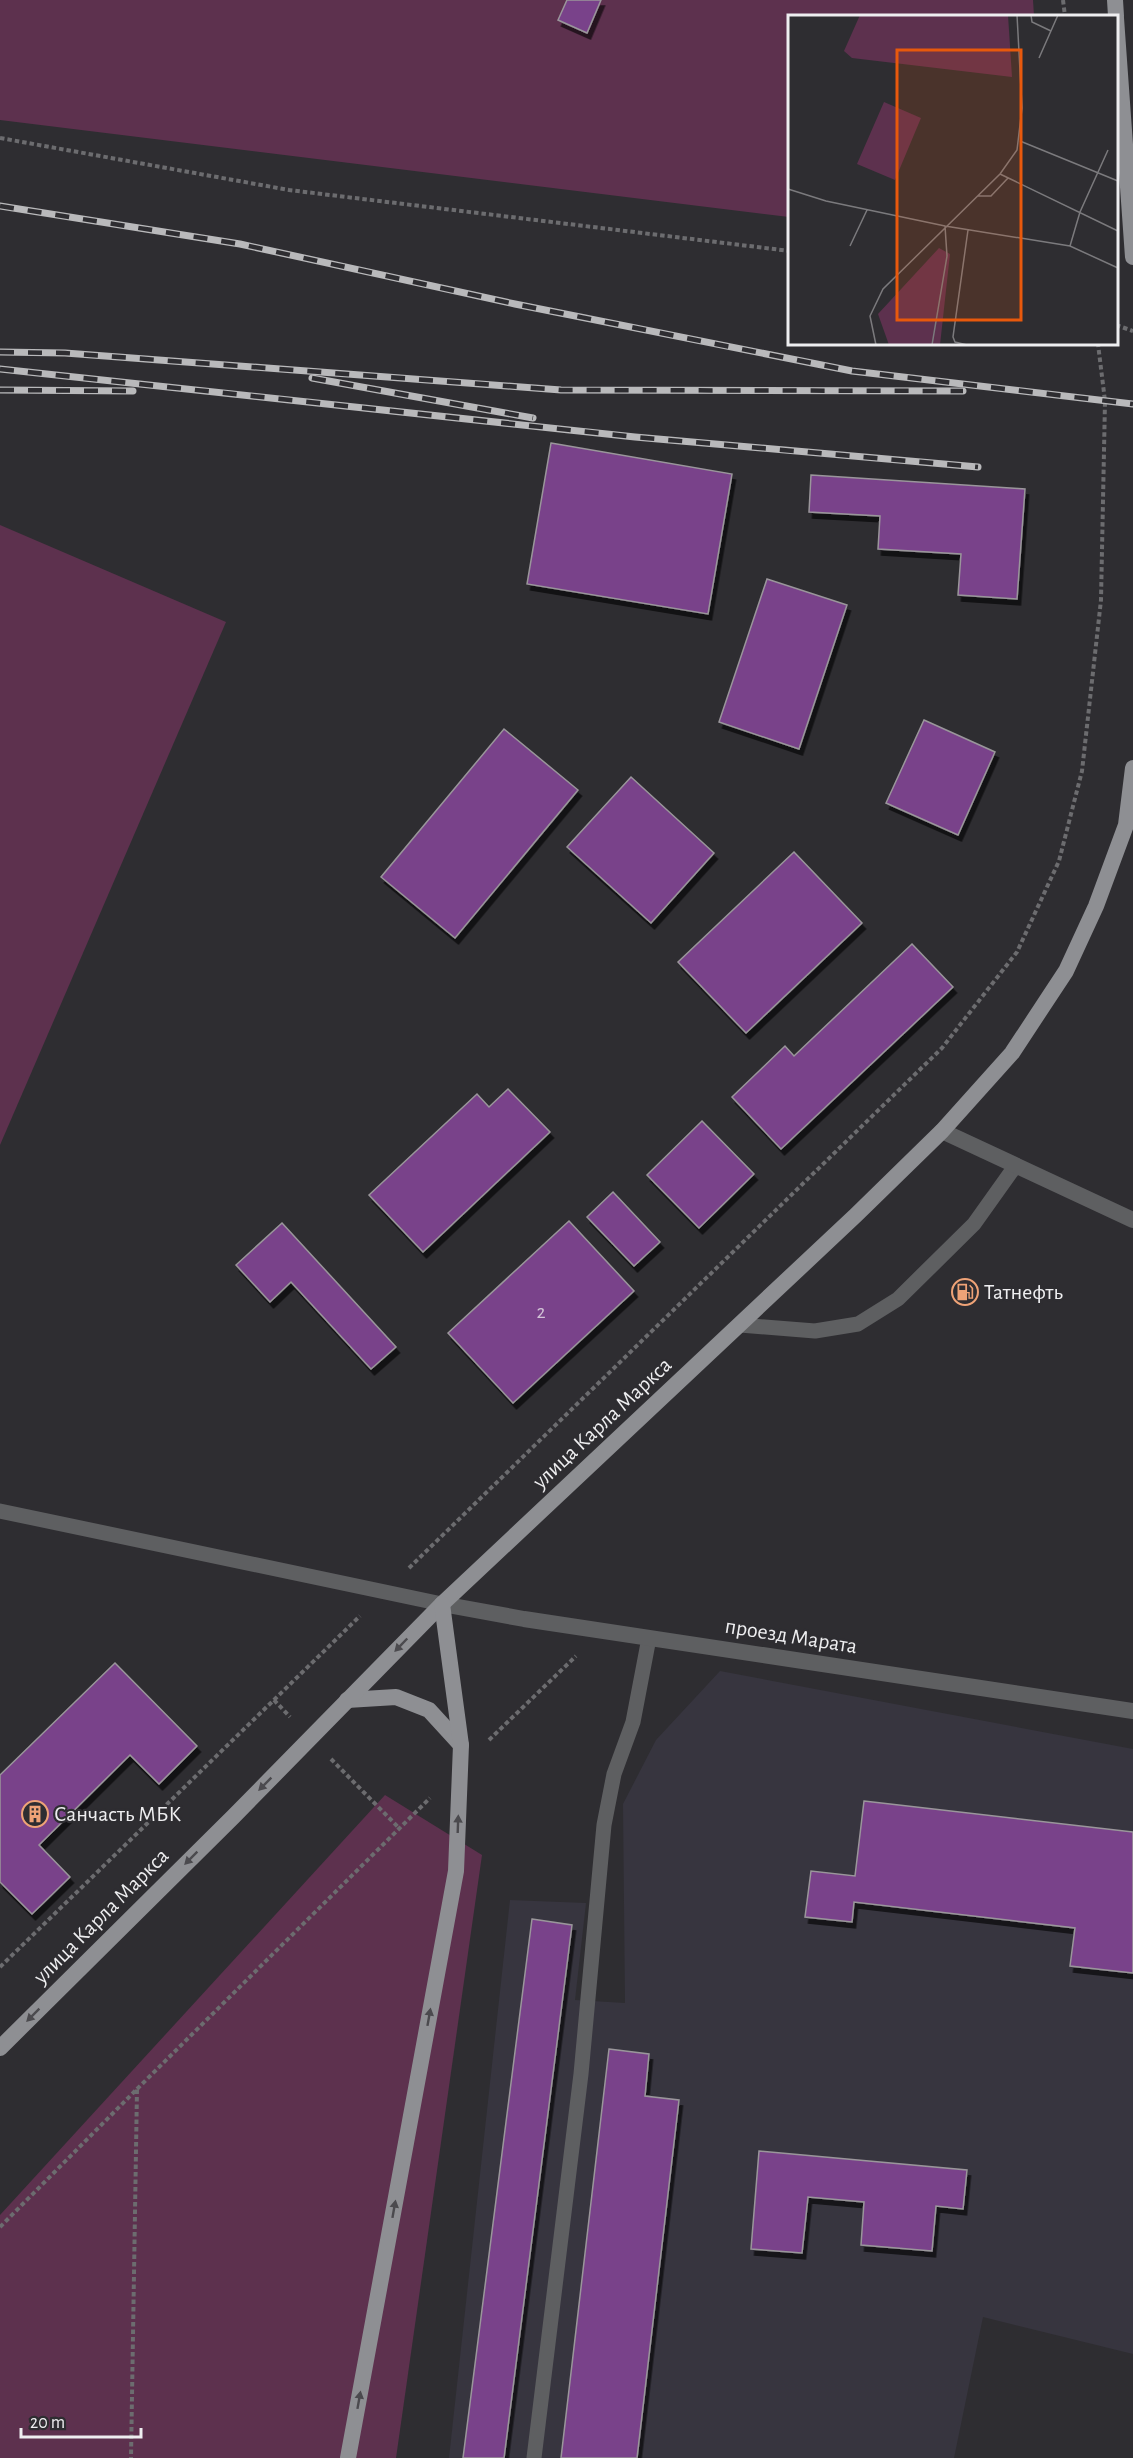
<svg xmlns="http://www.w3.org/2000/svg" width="1133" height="2458" viewBox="0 0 1133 2458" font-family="'Alegreya Sans',sans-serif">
<defs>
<filter id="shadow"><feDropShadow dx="3.5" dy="6" stdDeviation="0" flood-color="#0009"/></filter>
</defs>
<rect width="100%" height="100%" fill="#2e2d31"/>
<polygon fill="#37353f" points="720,1671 1133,1749 1133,2354 983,2317 954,2458 449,2458 510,1900 586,1903 575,2000 625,2003 623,1804 656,1740"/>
<g fill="#5d314e">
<polygon points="0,0 1033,0 1034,16 790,16 789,217 0,120"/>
<polygon points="0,525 226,622 0,1145"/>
<polygon points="385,1795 482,1855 396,2458 0,2458 0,2215"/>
</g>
<g fill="#79428a" stroke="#9a969b" stroke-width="1.5" filter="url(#shadow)">
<polygon points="567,0 601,0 587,33 558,20"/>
<polygon points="551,443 732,474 708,614 527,584"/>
<polygon points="811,475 1025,489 1017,599 958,595 961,554 878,549 880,516 809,512"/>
<polygon points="767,579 847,605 799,749 719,722"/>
<polygon points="924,720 995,752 958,835 886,803"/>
<polygon points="504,729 578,790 455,938 381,877"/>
<polygon points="631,777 714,853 651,923 567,847"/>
<polygon points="794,852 862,923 746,1033 678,962"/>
<polygon points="912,944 953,987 781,1149 732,1097 785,1046 794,1056"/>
<polygon points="508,1089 550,1132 423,1252 369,1195 477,1094 489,1107"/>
<polygon points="702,1121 754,1174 699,1228 647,1175"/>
<polygon points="613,1192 660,1242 634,1266 587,1217"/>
<polygon points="569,1221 634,1291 513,1403 448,1333"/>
<polygon points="282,1223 396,1347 371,1369 291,1282 270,1302 236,1265"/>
<polygon points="115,1663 197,1746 159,1784 130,1755 39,1845 70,1877 32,1914 0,1882 0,1775"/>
<polygon points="864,1801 1133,1832 1133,1973 1070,1966 1075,1928 854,1902 852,1922 805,1917 811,1871 855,1876"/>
<polygon points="532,1919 572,1925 504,2458 463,2458"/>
<polygon points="609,2049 649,2054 645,2096 679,2100 637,2458 561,2458"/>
<polygon points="759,2151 967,2170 963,2209 936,2206 932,2251 861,2245 864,2202 808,2197 802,2253 751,2249"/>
</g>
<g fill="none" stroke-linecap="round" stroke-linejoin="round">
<g stroke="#6c6c6f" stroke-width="4" stroke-dasharray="4.5 3" stroke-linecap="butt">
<polyline points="1063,0 1065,16"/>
<polyline points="0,138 289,190 790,251"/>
<polyline points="1116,325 1133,331"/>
<polyline points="409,1568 942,1048 1017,952 1059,861 1082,771 1101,600 1105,401 1098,344"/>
<polyline points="274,1700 290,1717"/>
<polyline points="489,1740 576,1656"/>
<polyline points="331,1759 399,1828"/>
<polyline points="0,1967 360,1616"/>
<polyline points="137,2089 430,1798"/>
<polyline points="0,2227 137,2089 131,2458"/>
</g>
<g stroke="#5e5f61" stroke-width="15">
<polyline points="740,1325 815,1331 858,1324 898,1299 974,1224 1016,1165"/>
<polyline points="0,1511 442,1604"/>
<polyline points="534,2458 581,2074 604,1825 614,1774 633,1722 649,1638"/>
</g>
<g stroke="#5e5f61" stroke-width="16">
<polyline points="942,1131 1133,1220"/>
<polyline points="442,1604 524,1619 1133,1711"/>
</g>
<g stroke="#8e8f93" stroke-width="16">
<polyline points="1115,0 1116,16"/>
<polyline points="1116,18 1133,257"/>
<polyline points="347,1700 396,1697 429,1710 461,1745"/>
<polyline points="0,2048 233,1817 442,1604 856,1215 942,1131 1012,1053 1066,971 1096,906 1126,825 1133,768"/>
<polyline points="348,2458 456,1871 461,1745 442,1604"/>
</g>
<defs>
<g id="rail">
<polyline points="0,206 240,244 515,304 852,371 1133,404"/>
<polyline points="0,352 65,353 561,390 963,391"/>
<polyline points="0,369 635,437 978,467"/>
<polyline points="312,378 533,418"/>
<polyline points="0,390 133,391"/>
</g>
</defs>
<use href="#rail" stroke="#b9b9bb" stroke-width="7"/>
<use href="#rail" stroke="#2e2d31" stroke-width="4.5" stroke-dasharray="14" stroke-linecap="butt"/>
</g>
<defs><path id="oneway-solid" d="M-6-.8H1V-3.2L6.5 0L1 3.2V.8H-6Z" transform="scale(1.5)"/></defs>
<g fill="#4b4a4e">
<use href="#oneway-solid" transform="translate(401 1645) rotate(134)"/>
<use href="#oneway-solid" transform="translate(265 1784) rotate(135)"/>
<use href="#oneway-solid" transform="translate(458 1824) rotate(-88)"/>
<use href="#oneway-solid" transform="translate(191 1858) rotate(135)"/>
<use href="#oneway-solid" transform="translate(33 2015) rotate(135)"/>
<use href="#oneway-solid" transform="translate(429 2017) rotate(-80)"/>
<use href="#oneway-solid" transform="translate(394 2209) rotate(-80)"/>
<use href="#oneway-solid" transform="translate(359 2400) rotate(-80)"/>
</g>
<defs>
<symbol id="fuel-ring" viewBox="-11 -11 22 22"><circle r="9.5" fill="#2e2d31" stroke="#efa377" stroke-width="1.5"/><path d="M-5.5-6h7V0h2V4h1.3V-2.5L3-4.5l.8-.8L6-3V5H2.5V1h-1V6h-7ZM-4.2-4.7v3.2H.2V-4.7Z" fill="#efa377"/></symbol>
<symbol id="building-ring" viewBox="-11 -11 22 22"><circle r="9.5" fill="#2e2d31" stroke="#efa377" stroke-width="1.5"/><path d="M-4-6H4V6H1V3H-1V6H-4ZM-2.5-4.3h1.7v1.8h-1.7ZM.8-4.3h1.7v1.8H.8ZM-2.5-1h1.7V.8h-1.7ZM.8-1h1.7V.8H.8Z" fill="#efa377"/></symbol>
</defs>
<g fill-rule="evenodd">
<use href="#fuel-ring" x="950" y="1277" width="30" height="30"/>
<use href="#building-ring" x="20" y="1799" width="30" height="30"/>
</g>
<g text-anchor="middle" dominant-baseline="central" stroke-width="4.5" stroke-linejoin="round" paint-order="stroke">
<g font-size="20" fill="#d1c3d6">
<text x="541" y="1312">2</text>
</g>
<g font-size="22" fill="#eeeef0" stroke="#2e2d31" text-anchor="start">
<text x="984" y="1292">Татнефть</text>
<text x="54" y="1814">Санчасть МБК</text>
</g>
<g font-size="22" fill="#eeeef0" stroke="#2e2d31">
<text transform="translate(602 1423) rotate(-43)">улица Карла Маркса</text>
<text transform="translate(791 1636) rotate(9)">проезд Марата</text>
<text transform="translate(101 1916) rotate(-45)">улица Карла Маркса</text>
</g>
</g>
<g transform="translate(788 15)">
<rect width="330" height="330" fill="#2e2d31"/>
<path d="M72 0H220L224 62 64 43 56 36ZM96 87 133 103 107 165 69 149ZM151 233 162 239 152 330H101L90 299Z" fill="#5d314e"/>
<path fill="none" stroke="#7b7a7d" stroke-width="1.5" d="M243 0 244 7 263 16M251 43 270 0M232 126 330 166M212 159 330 216M0 174 38 186 157 211 282 231 330 253M190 181H203L220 163M62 231 79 195M282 231 292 197 320 135M88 330 82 301 95 274 212 159 229 135 234 93 229 0M144 330 159 241 157 211M179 330 167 327 165 322 180 215"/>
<path fill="#e8590c" fill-opacity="0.15" stroke="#e8590c" stroke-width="3" d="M109 35H233V305H109Z"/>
<rect width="330" height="330" fill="none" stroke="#eeeef0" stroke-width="3"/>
</g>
<path d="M21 2428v9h120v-9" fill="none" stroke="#eeeef0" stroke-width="3"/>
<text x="30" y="2428" font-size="18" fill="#eeeef0" stroke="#2e2d31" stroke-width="4.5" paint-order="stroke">20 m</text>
</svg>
